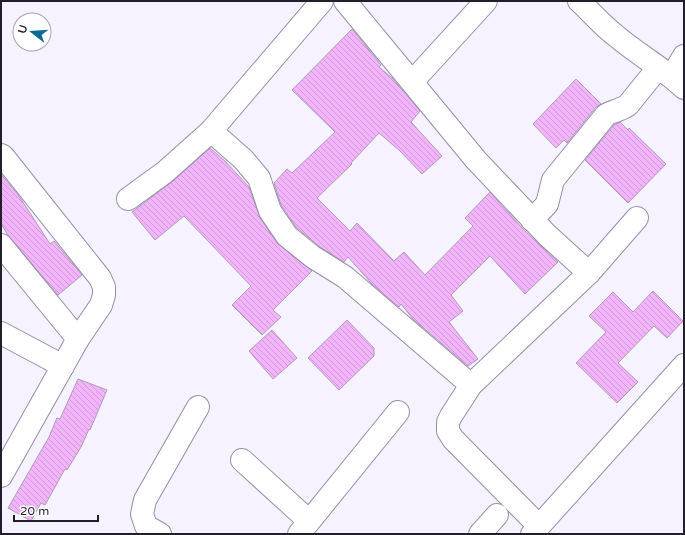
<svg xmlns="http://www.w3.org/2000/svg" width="685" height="535" viewBox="0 0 685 535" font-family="'Varela Round',sans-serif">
<defs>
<pattern id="building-back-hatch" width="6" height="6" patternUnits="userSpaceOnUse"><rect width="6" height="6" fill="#f2b4fc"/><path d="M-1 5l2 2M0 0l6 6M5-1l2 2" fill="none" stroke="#cf9ad8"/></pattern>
</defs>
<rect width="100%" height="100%" fill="#f6f2ff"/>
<g fill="url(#building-back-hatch)" stroke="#b19bb4">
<polygon points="352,29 381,65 379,67 392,78 420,111 411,122 442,156 422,174 400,151 379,133 351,163 352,164 317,198 350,231 357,223 394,261 404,252 425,275 473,226 465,218 490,192 523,229 558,262 525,294 490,256 451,295 463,311 449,322 478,359 468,366 413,319 401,304 399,307 372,284 348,257 344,262 320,247 296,227 281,205 274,183 287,169 292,173 335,132 292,90"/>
<polygon points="576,79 601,104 596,107 567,143 564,140 556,148 533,124"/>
<polygon points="620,122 628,130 629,128 666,164 628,203 585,160 614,125"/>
<polygon points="210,148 225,161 249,187 260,218 277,243 312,271 273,310 281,317 262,335 232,305 251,286 184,216 155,240 132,212 173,181"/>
<polygon points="1,174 19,196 50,244 54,241 82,275 58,295 8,235 1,224"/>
<polygon points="653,291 683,321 667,338 654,326 618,363 638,382 617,403 576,363 606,332 589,316 613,292 633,312"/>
<polygon points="347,320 374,348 374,356 339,390 308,358"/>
<polygon points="272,330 297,358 273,379 249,351"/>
<polygon points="78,379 107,390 90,430 89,429 81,447 67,470 65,469 45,505 41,503 31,521 8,508 49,437 57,418 60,419"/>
</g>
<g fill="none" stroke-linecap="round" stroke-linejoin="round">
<defs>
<g id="street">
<polyline points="345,1 476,160 547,235 589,273"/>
<path d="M579 1C591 12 602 25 615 35 637 54 663 68 684 88"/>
<polyline points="672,76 684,56"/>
<polyline points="412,82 486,1"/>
<polyline points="211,131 243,159 259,178 270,211 287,236 313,257 345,277 471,385"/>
<polyline points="1,155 3,156 100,278 104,287 104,295 101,305 78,339 1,476"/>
<polyline points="128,199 165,172 211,131 322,1"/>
<path d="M532 220 547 204 553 180 606 115C613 111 621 110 628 105L658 68"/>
<polyline points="1,245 78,339"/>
<polyline points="1,333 63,366"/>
<polyline points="242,460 309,521"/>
<polyline points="539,526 453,439 448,431 448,422 451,416 471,385 589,273 637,218"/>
<polyline points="160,534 146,526 142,514 145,500 198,407"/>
<polyline points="299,534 398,412"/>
<polyline points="480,534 497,515"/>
<polyline points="532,534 684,365"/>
</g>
</defs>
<use href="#street" stroke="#978da9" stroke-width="24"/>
<use href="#street" stroke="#fff" stroke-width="22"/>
</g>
<rect width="685" height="535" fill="none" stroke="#231f2a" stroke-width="4"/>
<g transform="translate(32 32) rotate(287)"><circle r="19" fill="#ffffff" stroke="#a7a5aa"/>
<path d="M0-3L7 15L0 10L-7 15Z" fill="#0d6897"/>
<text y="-6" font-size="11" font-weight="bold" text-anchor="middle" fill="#231f2a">U</text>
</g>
<path d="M14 515v6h84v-6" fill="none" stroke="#231f2a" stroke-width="2"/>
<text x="20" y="515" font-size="12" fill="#231f2a" stroke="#ffffff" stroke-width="3" paint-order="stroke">20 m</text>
</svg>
